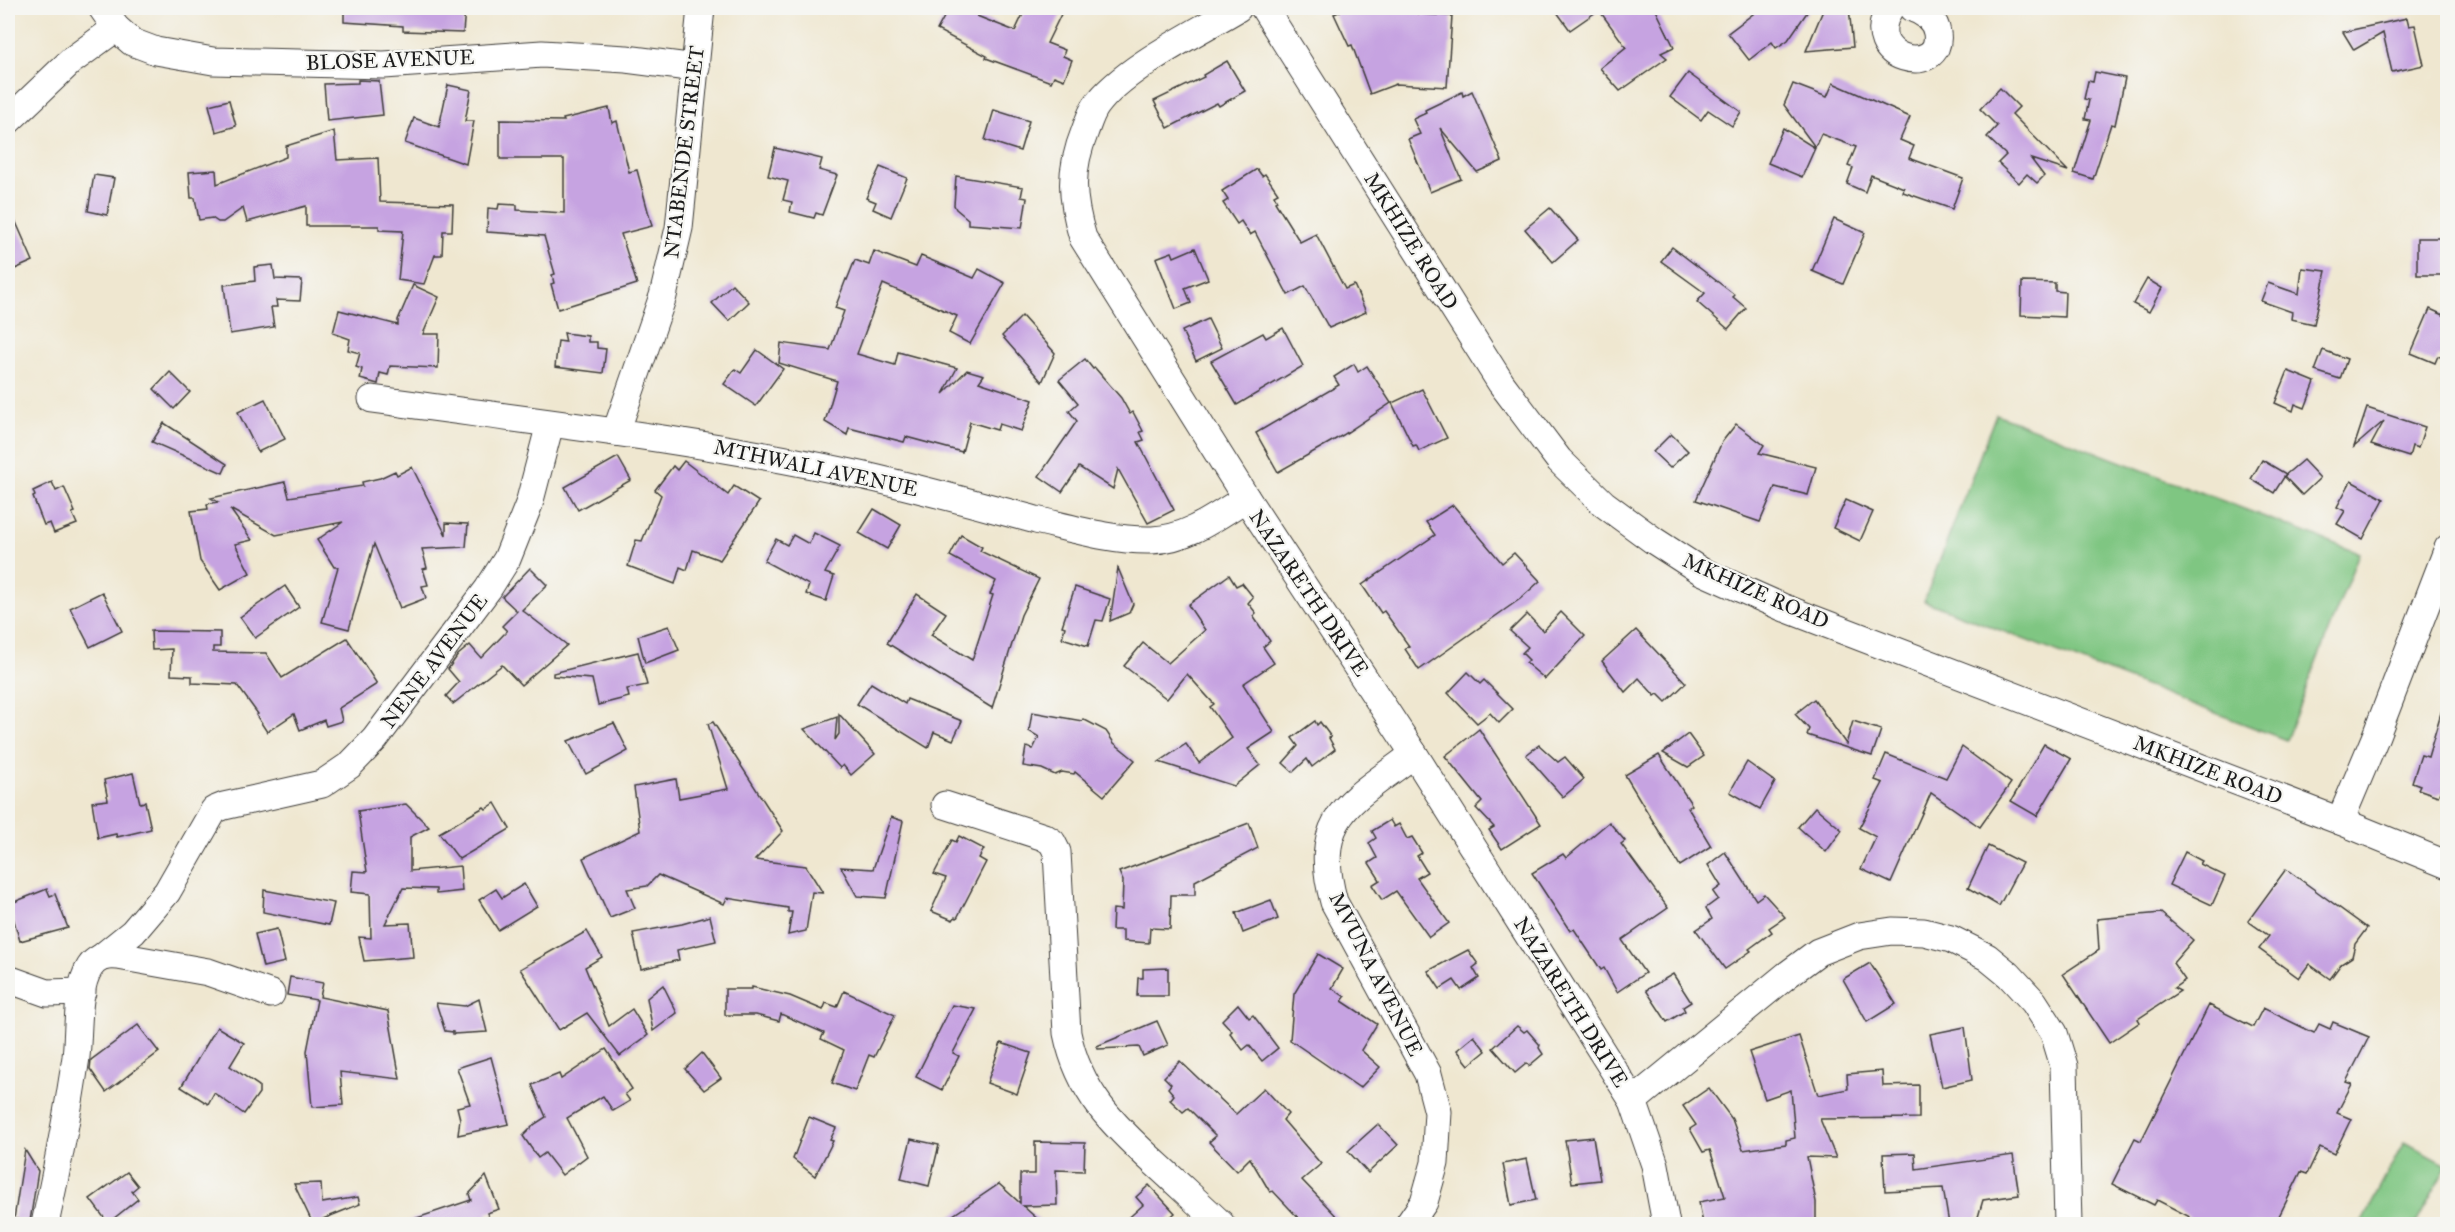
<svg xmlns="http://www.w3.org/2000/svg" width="2455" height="1232" viewBox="0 0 2455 1232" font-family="'IM FELL Great Primer',serif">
<rect width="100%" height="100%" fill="#f6f6f2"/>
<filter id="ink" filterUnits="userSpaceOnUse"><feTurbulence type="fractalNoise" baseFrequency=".0167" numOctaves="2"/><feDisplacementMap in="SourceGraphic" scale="12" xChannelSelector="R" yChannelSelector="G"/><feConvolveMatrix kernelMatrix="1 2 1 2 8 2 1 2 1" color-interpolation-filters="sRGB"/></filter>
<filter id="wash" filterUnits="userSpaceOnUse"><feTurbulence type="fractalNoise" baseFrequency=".008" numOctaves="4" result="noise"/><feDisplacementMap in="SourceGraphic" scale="24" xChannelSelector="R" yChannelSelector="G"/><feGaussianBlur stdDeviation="1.35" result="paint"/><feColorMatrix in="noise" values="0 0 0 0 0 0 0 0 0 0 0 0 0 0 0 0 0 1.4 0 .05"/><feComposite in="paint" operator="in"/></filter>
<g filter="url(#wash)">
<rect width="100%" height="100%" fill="#efe7d0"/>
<g fill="#7fc682" stroke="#4e714f" stroke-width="1.5">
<polygon points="1996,414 2359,553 2286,740 1924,601"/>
<polygon points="2404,1142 2447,1165 2416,1224 2361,1224"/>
</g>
<g id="blocks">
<g fill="#c6a3e1">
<polygon points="344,8 465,8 463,33 403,31 403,26 344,22"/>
<polygon points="949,8 981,8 977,16 1015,31 1026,8 1064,8 1047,43 1065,50 1063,56 1072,60 1064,80 1054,76 1051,82 986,58 987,56 937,30"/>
<polygon points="1348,8 1415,8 1419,14 1452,16 1447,87 1396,84 1370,94 1352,45 1349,46 1334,14"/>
<polygon points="1554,8 1655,8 1674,47 1661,53 1667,58 1620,91 1600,68 1626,47 1599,10 1570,30"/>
<polygon points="1761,8 1810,8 1788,40 1776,48 1772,42 1749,60 1728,33"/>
<polygon points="1824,8 1849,8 1853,47 1806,51"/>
<polygon points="2407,18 2409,26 2415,25 2424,65 2392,72 2383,33 2354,50 2343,32"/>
<polygon points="1227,61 1245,91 1219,106 1217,103 1168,128 1154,101 1204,77 1203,75"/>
<polygon points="2095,72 2125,78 2115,125 2111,124 2093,179 2074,173 2091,120 2085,119 2089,100 2084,99 2088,81 2093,82"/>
<polygon points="1688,73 1741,112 1732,126 1708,110 1701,120 1670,97"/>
<polygon points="358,80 379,81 383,115 327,121 324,84 358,83"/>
<polygon points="1833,83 1910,117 1900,140 1914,146 1909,158 1963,178 1952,209 1903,192 1904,188 1871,175 1865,192 1847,184 1853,168 1848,166 1856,147 1821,134 1815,147 1784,105 1793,84 1827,97"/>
<polygon points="448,85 471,90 465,121 474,121 466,164 405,143 414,118 439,127"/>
<polygon points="2000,88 2019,107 2012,114 2068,171 2031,159 2044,176 2037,183 2027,174 2019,183 1998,163 2006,155 1987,137 1997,126 1980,109"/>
<polygon points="1472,91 1502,161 1477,172 1440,128 1461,179 1430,192 1408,139 1420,134 1413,119 1426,113 1425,110 1462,92 1463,96"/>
<polygon points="229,100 236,126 216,132 209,105"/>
<polygon points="609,108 612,123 617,121 629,172 637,170 652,226 621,234 637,284 558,309 551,284 554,283 552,275 555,274 544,236 487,232 488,208 498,209 499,204 517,205 517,210 564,213 564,159 500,159 500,120 564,121 563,119"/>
<polygon points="994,110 1029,121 1020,151 985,140"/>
<polygon points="1783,128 1815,148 1802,177 1768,163"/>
<polygon points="334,131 337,160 378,158 380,202 453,204 452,231 443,231 442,255 435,255 424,284 398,280 403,231 379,230 379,226 306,226 306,206 247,222 243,208 223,222 218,222 212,218 199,220 195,198 191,198 189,172 216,170 217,184 286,157 286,146"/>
<polygon points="775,148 822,159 819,170 837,175 822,215 816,213 814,218 790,212 792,202 783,200 788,181 768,176"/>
<polygon points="880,167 907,178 891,217 873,209 876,202 866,198"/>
<polygon points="1257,169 1262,176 1265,174 1278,193 1274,195 1277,201 1275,202 1300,242 1316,234 1345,289 1354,285 1366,312 1329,328 1305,286 1288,295 1255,232 1250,235 1241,221 1237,224 1223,203 1228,200 1222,191"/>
<polygon points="94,175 114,178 107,215 88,211"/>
<polygon points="956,176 1023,187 1021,197 1027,198 1022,228 968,224 968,219 956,209 954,205"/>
<polygon points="8,204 33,261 8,272"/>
<polygon points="1550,208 1578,240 1553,262 1525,229"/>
<polygon points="1834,219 1865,233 1843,284 1812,271"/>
<rect x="2417" y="238" width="31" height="37"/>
<polygon points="1672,247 1735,295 1733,297 1746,308 1728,329 1697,302 1705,293 1661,261"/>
<polygon points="1195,248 1208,279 1185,288 1191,303 1176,309 1156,258 1172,252 1174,257"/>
<polygon points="874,251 916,267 921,256 974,278 979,269 1005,283 970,344 949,333 957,316 883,284 857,354 895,365 898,352 957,368 943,394 967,370 984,375 979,382 1033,400 1021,431 999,424 997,430 970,422 962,452 906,437 904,442 849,428 847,435 825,422 837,381 779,363 781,343 830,350 844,311 835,308 846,279 847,280 855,260 869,265"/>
<polygon points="273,265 275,279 302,280 300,301 276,300 277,307 271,307 274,327 230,334 224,285 255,281 254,267"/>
<polygon points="2302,268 2326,271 2314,324 2291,319 2292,312 2261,301 2268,283 2299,294"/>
<polygon points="2147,279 2162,288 2149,312 2133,304"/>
<polygon points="2022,282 2055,283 2055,291 2065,292 2064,317 2021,315"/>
<polygon points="732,284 749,302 729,321 712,303"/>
<polygon points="413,285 439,297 423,334 439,334 438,368 390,366 388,375 380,373 378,384 360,379 362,369 356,367 360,353 348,350 350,339 333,333 339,310 398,325 398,320"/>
<polygon points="2430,309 2448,317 2448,360 2438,356 2435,363 2411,353"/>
<polygon points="1022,316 1055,353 1042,382 1002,336"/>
<polygon points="1208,319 1222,348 1196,361 1182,331"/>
<polygon points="1283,328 1303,366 1237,405 1211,361 1263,333 1266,338"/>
<polygon points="564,333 588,336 588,342 597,342 597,348 606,349 603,373 555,367 558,341 566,342"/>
<polygon points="757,350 783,369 756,406 724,384 735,369 741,373"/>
<polygon points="2323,350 2347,359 2340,379 2315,371"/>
<polygon points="1085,359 1093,369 1095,368 1121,398 1130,414 1133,412 1143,431 1140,432 1144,440 1138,442 1174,510 1148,523 1118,469 1113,489 1079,467 1062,492 1039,476 1077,421 1069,411 1078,403 1059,380"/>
<polygon points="1354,364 1358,372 1367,366 1391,403 1343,435 1278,472 1256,433 1339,385 1334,377"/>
<polygon points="2288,371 2315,382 2305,408 2295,404 2293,411 2275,403"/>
<polygon points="170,372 190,392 174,409 154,389"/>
<polygon points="1422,389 1447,438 1419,451 1416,445 1413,446 1392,403"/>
<polygon points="265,399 285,439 258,452 238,412"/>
<polygon points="2367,408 2425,427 2418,448 2412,446 2409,457 2371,445 2384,421 2354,447"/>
<polygon points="164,423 227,464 223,473 152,442"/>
<polygon points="1736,424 1764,445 1759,453 1816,467 1808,495 1775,487 1760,522 1696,500 1722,442"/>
<polygon points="1671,434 1688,451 1670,468 1653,452"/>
<polygon points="618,457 631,480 578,510 565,487"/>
<polygon points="2262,460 2286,474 2274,493 2251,479"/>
<polygon points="2303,460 2320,478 2302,495 2284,476"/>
<polygon points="684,461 728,495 734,486 759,502 720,560 693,550 687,570 680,567 675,584 628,566 636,540 642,541 661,495 655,490 673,466 677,470"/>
<polygon points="412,467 446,535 446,523 468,524 466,547 422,549 427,568 423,569 428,585 422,586 426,598 400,608 374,544 349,629 322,622 338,567 334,567 317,540 343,522 276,535 230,509 252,540 235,544 250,573 220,590 200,561 191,511 208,509 207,504 218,502 211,498 285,482 289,497 363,486 362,482 380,478 395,471 397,475"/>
<polygon points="2351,481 2384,499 2363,539 2337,524 2345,511 2337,507"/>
<polygon points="52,482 56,491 64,487 75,512 72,513 77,524 54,533 50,523 44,525 33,497 35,496 33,491"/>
<polygon points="1846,500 1873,512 1860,541 1833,528"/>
<polygon points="1453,505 1502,563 1514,553 1540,581 1520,599 1419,670 1405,649 1409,646 1384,611 1381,613 1362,585 1435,535 1426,522"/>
<polygon points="874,509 901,525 887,549 859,533"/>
<polygon points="814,533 840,546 825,573 834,576 826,601 806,594 809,585 764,561 776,539 787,545 793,535 809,544"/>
<polygon points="961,535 982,547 980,551 1039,579 1021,615 992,708 887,643 917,594 946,613 931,635 972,660 993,595 990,594 996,581 950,556"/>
<polygon points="530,568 547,585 522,610 567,645 521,685 502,665 453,704 446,696 459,682 448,669 458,655 470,645 481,658 507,631 502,626 517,611 502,597"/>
<polygon points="1118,568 1133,604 1129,613 1110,621"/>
<polygon points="1229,575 1236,586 1242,583 1253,597 1248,603 1256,613 1253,616 1270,641 1263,647 1274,663 1243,684 1274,732 1248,749 1260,765 1234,786 1159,762 1186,744 1199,763 1232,738 1210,707 1214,704 1187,674 1167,699 1124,666 1143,643 1168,663 1205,630 1188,605"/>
<polygon points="285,586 299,607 255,638 240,617"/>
<polygon points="1075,587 1110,599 1103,621 1096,620 1088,646 1062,638 1065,627 1062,626"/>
<polygon points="102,592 122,631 90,647 70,608"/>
<polygon points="1561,612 1585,636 1545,679 1526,663 1529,660 1522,653 1528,647 1510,631 1527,614 1543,631"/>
<polygon points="669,626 679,650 645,663 638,636"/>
<polygon points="1636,630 1686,683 1666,702 1658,694 1655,696 1639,678 1625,692 1602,661"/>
<polygon points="151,631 220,632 220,647 213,647 213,652 266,653 282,678 347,638 377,684 339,708 342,721 326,726 324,720 300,730 294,714 267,732 256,715 258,714 237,685 192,683 192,676 171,675 172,649 152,650"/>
<polygon points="638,652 647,685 627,689 629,697 598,705 592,679 553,676 553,673"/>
<polygon points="1468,672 1480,684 1484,680 1513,709 1499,723 1490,713 1477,723 1448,693"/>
<polygon points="871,683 905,704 907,699 962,721 953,740 934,732 928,748 857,704"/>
<polygon points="1814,699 1846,744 1853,721 1881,730 1872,756 1807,735 1809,729 1795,714"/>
<polygon points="2443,706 2448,707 2448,794 2440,792 2438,796 2418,789 2420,785 2412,782 2421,755 2428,757"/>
<polygon points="1032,712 1082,721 1083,719 1106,731 1114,743 1135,760 1104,796 1075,772 1074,774 1062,772 1055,775 1042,769 1023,766 1026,747 1033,749 1039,737 1029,731"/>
<polygon points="839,714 875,754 851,775 843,765 840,768 804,729 837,717 835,740 839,734"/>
<polygon points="1315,721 1317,725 1320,722 1331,737 1329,738 1335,749 1312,767 1307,759 1293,772 1283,763 1298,746 1292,738"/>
<polygon points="713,722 783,831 755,860 806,866 823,893 812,892 806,931 788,935 792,912 788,912 788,908 727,898 724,904 658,875 647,886 627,889 635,908 610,918 583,858 640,831 634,787 676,779 679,798 728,789 708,724"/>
<polygon points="614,723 628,751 586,774 568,741"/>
<polygon points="1479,729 1541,824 1502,849 1489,830 1494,827 1476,808 1482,802 1445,756"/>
<polygon points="1688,734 1704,756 1688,767 1663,753"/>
<polygon points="2044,744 2071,759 2037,816 2011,801"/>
<polygon points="1539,745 1558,762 1565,757 1584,779 1563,797 1526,755"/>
<polygon points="1962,747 2011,783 1980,827 1931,793 1891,883 1861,869 1876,837 1859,828 1883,783 1875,780 1886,754 1946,778"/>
<polygon points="1659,755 1692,805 1688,808 1711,846 1680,866 1625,775"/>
<polygon points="1747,762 1775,782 1760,809 1730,792"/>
<polygon points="133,773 140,803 145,802 151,829 117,837 116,834 98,838 92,802 108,800 104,780"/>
<polygon points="495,803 510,829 459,859 439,833 484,807 486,809"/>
<polygon points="406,804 429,827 410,837 410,871 460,866 462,891 436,894 436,889 403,888 385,924 410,923 413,957 364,961 359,937 371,938 370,894 351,892 353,871 367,872 358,811"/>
<polygon points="1815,807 1842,830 1826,852 1798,827"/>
<polygon points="891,817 903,821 886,898 857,896 841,867 873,869"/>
<polygon points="1390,820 1394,827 1399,824 1407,839 1412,837 1422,853 1417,856 1427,872 1417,878 1449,923 1429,937 1396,891 1382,900 1372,885 1380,880 1369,863 1377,858 1369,843 1376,838 1372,831"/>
<polygon points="1609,822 1625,841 1621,844 1668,908 1622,940 1645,973 1617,992 1604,968 1601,970 1574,929 1570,931 1532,873 1563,854 1566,858"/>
<polygon points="1249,823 1258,848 1195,881 1195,895 1171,895 1170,929 1150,928 1149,943 1123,941 1123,930 1112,930 1113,909 1122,910 1123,881 1119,872"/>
<polygon points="959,836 984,849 979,858 986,862 957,918 955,917 953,920 931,911 946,878 934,874 952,840 956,842"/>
<polygon points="1988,846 2022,863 1999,906 1968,888"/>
<polygon points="1725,852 1756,900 1764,894 1785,917 1769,928 1772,932 1749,949 1751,951 1725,969 1696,930 1712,919 1706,908 1718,899 1713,892 1721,886 1708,865"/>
<polygon points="2185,852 2202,861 2200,864 2225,876 2212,905 2169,885"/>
<polygon points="2286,869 2367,928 2355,944 2352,957 2341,964 2330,979 2309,964 2299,978 2259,949 2269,936 2248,921"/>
<polygon points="524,884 537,906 498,930 479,900 496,889 502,898"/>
<polygon points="47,889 50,896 55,894 68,928 20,941 9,904"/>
<polygon points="264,890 334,903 329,925 263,912"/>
<polygon points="1271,900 1278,919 1243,933 1236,913"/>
<polygon points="2161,913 2193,940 2173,963 2185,980 2174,988 2180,991 2138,1019 2140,1022 2109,1043 2063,974 2099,950 2097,919"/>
<polygon points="710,916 716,941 677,950 679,960 641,969 633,933 682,924"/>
<polygon points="277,929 285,962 263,967 255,934"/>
<polygon points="587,931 602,957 585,967 609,1026 632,1009 648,1035 620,1056 587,1013 559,1030 520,969"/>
<polygon points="1468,950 1478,964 1473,968 1479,978 1461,990 1454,980 1440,989 1428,971"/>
<polygon points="1318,954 1343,969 1332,988 1345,997 1342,1001 1377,1024 1361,1050 1380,1067 1360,1088 1290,1040 1294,994"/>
<polygon points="1870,963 1896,1004 1867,1022 1843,979"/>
<polygon points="1168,968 1168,996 1137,996 1138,978 1143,978 1143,969"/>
<polygon points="1673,974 1691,1002 1683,1007 1685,1011 1667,1022 1646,990"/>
<polygon points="290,977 323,983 320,997 388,1011 400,1079 340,1072 343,1105 312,1107 307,1051 317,1000 287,995"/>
<polygon points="663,985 677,1013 653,1031 647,998"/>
<polygon points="752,987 790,996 823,1010 826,1003 837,1007 844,991 895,1015 874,1057 869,1055 855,1091 832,1083 844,1050 821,1039 824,1033 781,1014 779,1021 756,1015 725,1015 725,989 752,989"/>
<polygon points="479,999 487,1032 453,1034 453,1032 445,1031 436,1003 465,1006"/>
<polygon points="1238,1004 1249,1018 1253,1015 1278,1048 1262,1061 1249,1045 1243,1050 1230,1033 1232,1031 1222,1020"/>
<polygon points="952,1005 976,1009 953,1053 959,1056 942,1090 916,1077"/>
<polygon points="2209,1005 2253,1027 2263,1008 2314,1033 2319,1024 2330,1029 2333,1022 2369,1037 2346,1082 2352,1084 2337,1113 2351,1119 2334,1154 2320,1147 2307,1174 2301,1172 2275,1224 2186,1224 2190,1217 2157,1200 2154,1205 2112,1184 2135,1138 2141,1141"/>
<polygon points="1157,1021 1168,1045 1143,1056 1139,1047 1098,1049 1097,1046"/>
<polygon points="138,1025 159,1052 106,1092 90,1069 91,1060"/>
<polygon points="1517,1026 1524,1032 1527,1030 1540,1045 1539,1048 1543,1054 1529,1066 1527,1063 1515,1073 1493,1048"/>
<polygon points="217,1027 244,1043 230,1066 259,1086 259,1093 244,1114 214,1093 208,1104 181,1087"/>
<polygon points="1965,1027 1972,1080 1942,1087 1930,1034"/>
<polygon points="1474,1036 1486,1051 1469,1065 1457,1050"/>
<polygon points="1799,1036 1818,1095 1848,1089 1847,1074 1882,1071 1883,1086 1919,1085 1919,1118 1820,1119 1836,1158 1807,1157 1816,1202 1816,1224 1703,1224 1699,1202 1725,1197 1710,1150 1703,1152 1690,1129 1696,1125 1683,1106 1709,1088 1732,1119 1743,1150 1786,1144 1786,1140 1795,1138 1791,1090 1765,1099 1749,1052"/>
<polygon points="1001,1043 1031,1053 1017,1094 987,1083"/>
<polygon points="606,1049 632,1089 625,1094 630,1101 613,1111 603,1096 567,1118 587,1156 562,1175 545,1153 538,1158 523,1136 535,1124 546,1117 532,1085 559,1074 561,1079"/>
<polygon points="702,1053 721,1078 704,1090 685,1069"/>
<polygon points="491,1057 509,1124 458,1135 460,1119 457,1107 470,1104 457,1068"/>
<polygon points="1180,1061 1236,1114 1264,1088 1288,1114 1283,1120 1321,1164 1302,1180 1344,1224 1304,1224 1273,1191 1270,1192 1250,1158 1237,1171 1209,1142 1216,1136 1188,1108 1183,1112 1170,1100 1174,1095 1168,1088 1171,1084 1164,1077"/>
<polygon points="809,1117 836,1128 830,1140 833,1141 815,1176 793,1159"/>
<polygon points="1378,1124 1398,1145 1368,1173 1348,1151"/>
<polygon points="1593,1137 1600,1180 1572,1183 1565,1140"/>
<polygon points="911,1139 939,1145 929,1186 901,1179"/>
<polygon points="1035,1142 1085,1143 1084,1171 1056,1170 1057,1205 1023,1206 1043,1224 940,1224 999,1184 1020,1203 1020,1174 1035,1174"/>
<polygon points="25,1150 38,1171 30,1221 14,1219"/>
<polygon points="1915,1153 1916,1169 2013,1155 2019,1195 1983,1200 1976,1224 1949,1224 1943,1188 1885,1191 1883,1154"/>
<polygon points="1527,1159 1536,1200 1511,1205 1503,1164"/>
<polygon points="127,1172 138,1186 132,1191 138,1199 108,1223 90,1199"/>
<polygon points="486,1176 499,1209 487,1213 491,1224 408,1224 408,1221 471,1200 469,1194"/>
<polygon points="321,1183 322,1203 358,1197 360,1204 323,1219 324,1224 313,1224 294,1184"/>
<polygon points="1149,1185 1175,1213 1163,1224 1122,1224 1143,1205 1136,1197"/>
</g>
</g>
</g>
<g filter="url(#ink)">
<use href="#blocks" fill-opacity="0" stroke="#3c3a37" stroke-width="1.5"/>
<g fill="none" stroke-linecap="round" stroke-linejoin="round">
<defs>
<g id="street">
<polyline points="102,8 116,28 132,42 156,51 213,61 384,65 542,54 626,59 696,68"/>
<path d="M1238 8C1198 32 1122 69 1096 106 1091 113 1088 123 1085 131 1069 171 1071 198 1083 238L1246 498 1414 754 1633 1101 1655 1165 1666 1224"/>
<polyline points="1264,8 1501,383 1559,460 1604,504 1653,540 1701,571 1782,607 2340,821 2448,865"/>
<path d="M1890 8C1858 61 1944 78 1937 33 1935 19 1924 12 1912 8"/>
<polyline points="8,121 71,61 116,28"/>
<path d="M372 399C537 422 703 440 865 476 922 489 979 505 1036 520 1074 529 1113 541 1152 540 1188 539 1217 516 1246 498"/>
<polyline points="616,432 663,296 679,228 701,8"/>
<path d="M945 805 1044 837 1052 842 1057 852 1067 1033C1079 1092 1113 1125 1156 1164 1178 1184 1199 1204 1221 1224"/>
<polyline points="2340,821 2375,738 2448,548"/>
<polyline points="102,957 133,932 167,892 214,810 224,806 322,784 350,765 375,739 488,589 507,559 529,504 550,424"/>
<polyline points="8,979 47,993 82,992"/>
<polyline points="1633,1101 1787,975 1818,952 1859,936 1892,931 1924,932 1951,939 1987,957 2009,975 2034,1002 2054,1033 2064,1066 2068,1224"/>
<path d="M45 1224C57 1169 68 1113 76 1057 79 1032 76 988 90 967 97 957 106 955 118 956L208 972 271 994"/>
<path d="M1409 1224 1424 1202 1435 1163 1438 1112 1428 1074 1334 902C1310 815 1353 801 1414 754"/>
</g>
</defs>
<use href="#street" stroke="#3c3a37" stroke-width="29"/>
<use href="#street" stroke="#fff" stroke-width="27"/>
</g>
</g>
<g text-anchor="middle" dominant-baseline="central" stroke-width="4.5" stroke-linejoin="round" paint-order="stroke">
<g font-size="21" fill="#1c1c1c" stroke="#f6f6f2">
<text transform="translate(390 60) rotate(-2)">BLOSE AVENUE</text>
<text transform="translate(684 152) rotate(-83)">NTABENDE STREET</text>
<text transform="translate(1411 241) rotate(58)">MKHIZE ROAD</text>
<text transform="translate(816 468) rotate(12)">MTHWALI AVENUE</text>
<text transform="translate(1756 591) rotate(24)">MKHIZE ROAD</text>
<text transform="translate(1309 593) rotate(56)">NAZARETH DRIVE</text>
<text transform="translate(434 661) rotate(-53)">NENE AVENUE</text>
<text transform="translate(2208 770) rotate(21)">MKHIZE ROAD</text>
<text transform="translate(1376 974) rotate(63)">MVUNA AVENUE</text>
<text transform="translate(1571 1002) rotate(58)">NAZARETH DRIVE</text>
</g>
</g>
<rect width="2455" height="1232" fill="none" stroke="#f6f6f2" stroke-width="30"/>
</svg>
